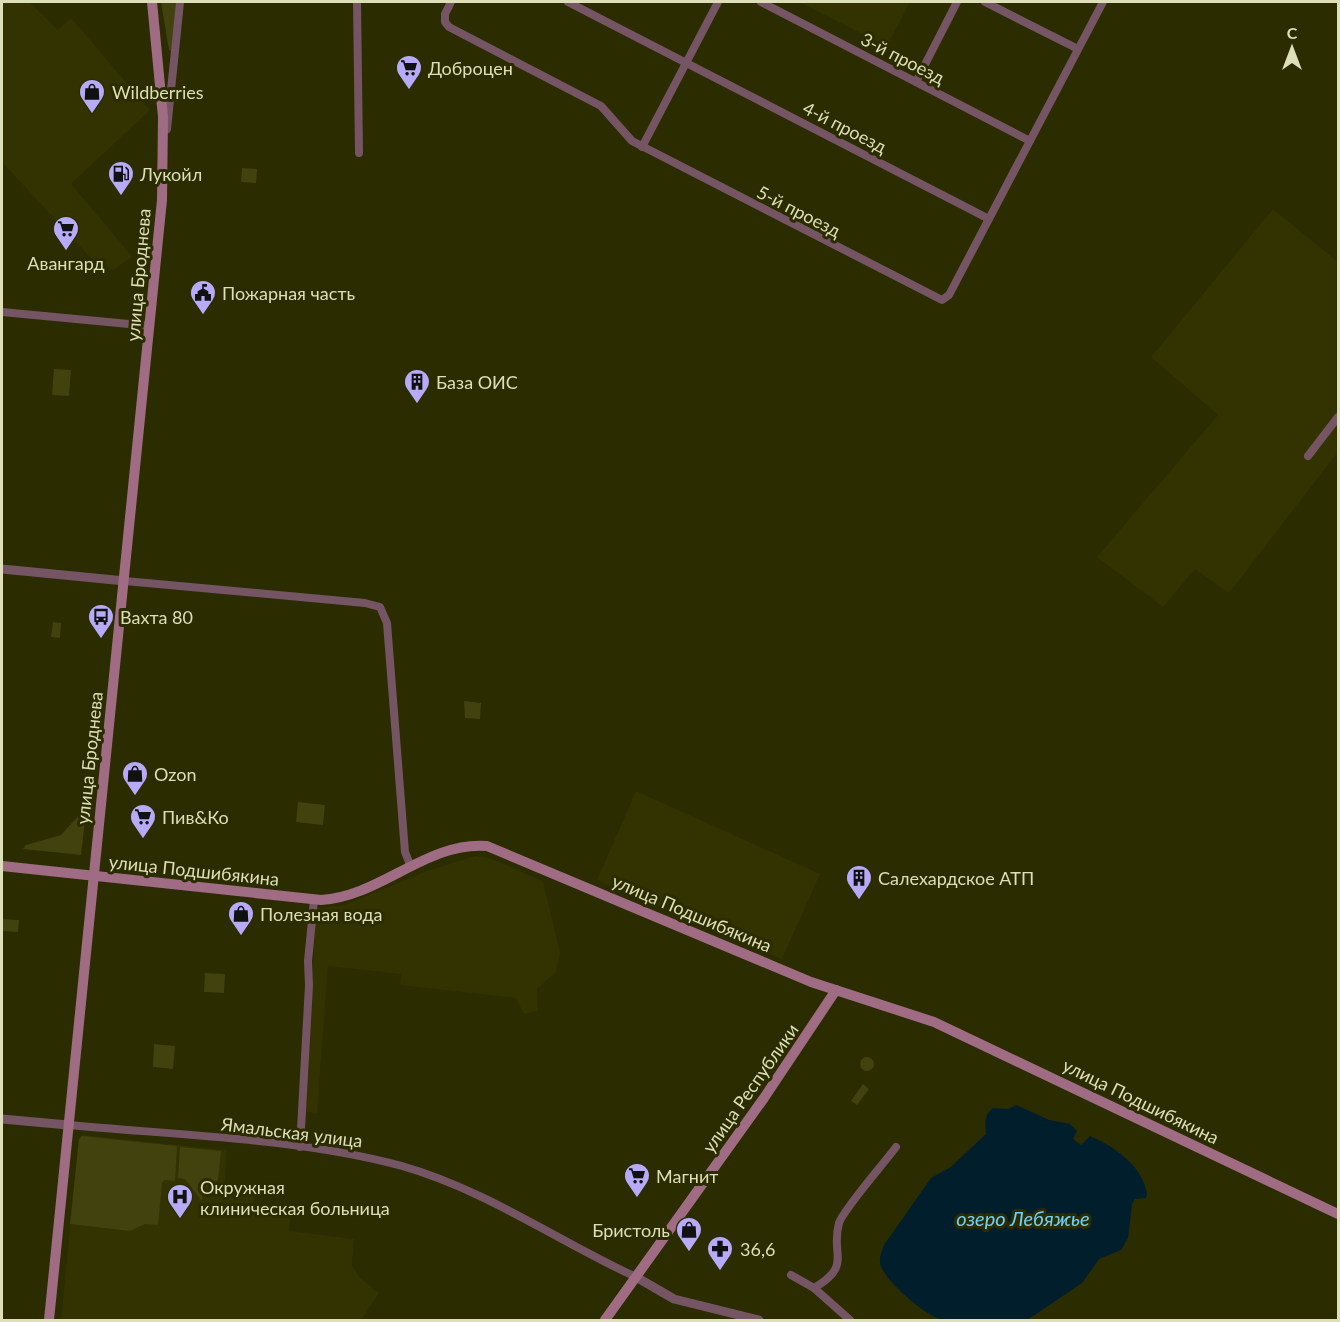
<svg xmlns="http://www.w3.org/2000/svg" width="1340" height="1322" viewBox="0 0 1340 1322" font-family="Lato,sans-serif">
<rect width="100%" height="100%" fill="#2b2c00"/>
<g fill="#323300">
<polygon points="2,2 29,2 58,30 71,18 150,110 71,184 132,256 114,270 94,261 2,162"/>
<polygon points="799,2 910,2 887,46"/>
<polygon points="1273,209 1338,262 1338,452 1229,593 1195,569 1163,607 1097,557 1218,415 1151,357"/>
<polygon points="636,791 820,874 782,959 597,880"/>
<polygon points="475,856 489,858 543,881 560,953 556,972 537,989 538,1011 524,1014 516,998 400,985 401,974 328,966 317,1113 306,1112 316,908 342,906 427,871"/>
<polygon points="83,1135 227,1150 224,1189 255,1192 254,1205 291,1209 289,1231 354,1239 352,1265 359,1277 379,1293 361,1320 61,1320 79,1138"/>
</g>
<g fill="#41420e">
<polygon points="161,2 177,2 171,51 169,50"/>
<polygon points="242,168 257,169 256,183 241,182"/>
<polygon points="54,369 71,370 69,396 52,395"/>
<polygon points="53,622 61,623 60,638 51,637"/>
<polygon points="464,701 481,703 480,719 465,718"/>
<polygon points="298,802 325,805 323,825 296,822"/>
<polygon points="82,812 86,812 81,855 23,849 26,845 61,835"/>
<polygon points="2,919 19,920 18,932 2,931"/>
<polygon points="205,973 225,974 224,993 204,992"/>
<polygon points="154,1044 175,1046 173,1069 153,1067"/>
<circle cx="867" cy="1064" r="7"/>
<polygon points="863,1084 869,1089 857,1105 851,1101"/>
<polygon points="82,1136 177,1146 175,1181 164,1180 162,1183 158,1225 145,1224 130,1231 70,1224 79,1139"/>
<polygon points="180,1147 221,1151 218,1180 203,1189 202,1201 185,1179 178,1178"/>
</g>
<path fill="#001e2b" d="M1016 1105 1049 1120 1070 1124 1077 1131 1073 1139 1081 1145 1090 1136C1113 1146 1144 1166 1147 1195L1146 1198 1135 1199 1132 1204 1128 1238 1121 1250 1099 1259 1082 1283 1027 1320H942C926 1316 883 1280 880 1263 879 1257 882 1251 884 1245L931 1178 951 1167 986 1134C985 1123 984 1115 993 1108L1008 1109Z"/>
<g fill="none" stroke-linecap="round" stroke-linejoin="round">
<g stroke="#755463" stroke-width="8">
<polyline points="357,2 359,153"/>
<polyline points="451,2 445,14 445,22 449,27 601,106 632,141 942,300 949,295 1103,2"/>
<polyline points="568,2 989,219"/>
<polyline points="761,2 1030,141"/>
<polyline points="985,2 1078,49"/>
<polyline points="916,82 957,2"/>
<polyline points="167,129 180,2"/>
<polyline points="642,147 718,2"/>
<polyline points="2,312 150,326"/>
<polyline points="1308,456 1338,417"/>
<polyline points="125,581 365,603 380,607 387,623 405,852 411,867"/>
<path d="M68 1125C175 1135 299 1138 402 1166 486 1190 558 1241 636 1277"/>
<polyline points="300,1147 309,985 308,961 314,900"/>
<polyline points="791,1275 814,1288 850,1320"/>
<path d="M814 1288C853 1265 830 1255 839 1223 843 1210 885 1162 896 1147"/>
</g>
<g stroke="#755463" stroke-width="9">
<polyline points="2,569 125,581"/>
<polyline points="2,1119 68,1125"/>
<polyline points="636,1277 674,1299 759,1320"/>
</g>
<g stroke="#9f6c83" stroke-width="10">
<path d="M2 866 321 900C380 897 427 841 487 846L811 982 934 1022 1338 1214"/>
<polyline points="49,1320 162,200 163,117 152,2"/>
<polyline points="605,1320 764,1098 836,990"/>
</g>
</g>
<defs>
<symbol id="supermarket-pin" viewBox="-11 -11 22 30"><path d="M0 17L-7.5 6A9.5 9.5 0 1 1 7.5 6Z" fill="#b7abf8" stroke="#2b2c00"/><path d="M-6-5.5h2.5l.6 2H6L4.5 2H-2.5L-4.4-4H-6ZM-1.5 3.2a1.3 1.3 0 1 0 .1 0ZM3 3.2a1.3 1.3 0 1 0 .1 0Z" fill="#111"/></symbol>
<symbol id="shop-pin" viewBox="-11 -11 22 30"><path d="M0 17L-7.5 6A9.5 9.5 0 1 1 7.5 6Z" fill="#b7abf8" stroke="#2b2c00"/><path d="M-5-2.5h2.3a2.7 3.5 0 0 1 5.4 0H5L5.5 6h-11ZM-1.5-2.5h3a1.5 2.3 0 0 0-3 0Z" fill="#111"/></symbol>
<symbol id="fuel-pin" viewBox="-11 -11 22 30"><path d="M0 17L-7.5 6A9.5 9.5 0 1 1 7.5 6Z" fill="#b7abf8" stroke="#2b2c00"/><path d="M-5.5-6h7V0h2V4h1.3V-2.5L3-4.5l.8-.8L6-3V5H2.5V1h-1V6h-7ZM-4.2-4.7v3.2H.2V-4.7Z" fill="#111"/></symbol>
<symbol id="civic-pin" viewBox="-11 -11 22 30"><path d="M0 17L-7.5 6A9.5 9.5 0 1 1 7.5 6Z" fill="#b7abf8" stroke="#2b2c00"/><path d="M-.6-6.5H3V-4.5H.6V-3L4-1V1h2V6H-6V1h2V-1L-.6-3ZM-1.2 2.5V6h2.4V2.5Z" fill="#111"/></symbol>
<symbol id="building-pin" viewBox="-11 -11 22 30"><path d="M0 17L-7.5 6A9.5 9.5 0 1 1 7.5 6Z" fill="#b7abf8" stroke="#2b2c00"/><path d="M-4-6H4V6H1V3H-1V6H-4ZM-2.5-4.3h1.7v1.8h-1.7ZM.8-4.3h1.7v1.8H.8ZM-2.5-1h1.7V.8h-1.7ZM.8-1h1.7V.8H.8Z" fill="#111"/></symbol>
<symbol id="bus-pin" viewBox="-11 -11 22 30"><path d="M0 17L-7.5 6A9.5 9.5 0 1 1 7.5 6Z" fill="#b7abf8" stroke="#2b2c00"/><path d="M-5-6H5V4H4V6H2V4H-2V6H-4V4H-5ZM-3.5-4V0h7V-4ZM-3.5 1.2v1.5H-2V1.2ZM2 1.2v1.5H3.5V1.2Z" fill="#111"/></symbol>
<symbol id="hospital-pin" viewBox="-11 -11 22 30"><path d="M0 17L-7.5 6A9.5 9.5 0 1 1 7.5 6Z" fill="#b7abf8" stroke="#2b2c00"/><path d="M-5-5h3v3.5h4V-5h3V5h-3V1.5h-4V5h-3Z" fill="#111"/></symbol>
<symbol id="pharmacy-pin" viewBox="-11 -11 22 30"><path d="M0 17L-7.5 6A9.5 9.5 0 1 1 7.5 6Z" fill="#b7abf8" stroke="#2b2c00"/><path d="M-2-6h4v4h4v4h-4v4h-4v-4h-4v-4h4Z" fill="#111"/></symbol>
</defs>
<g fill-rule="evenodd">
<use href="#supermarket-pin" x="394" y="53" width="30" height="40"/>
<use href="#shop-pin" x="77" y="77" width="30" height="40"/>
<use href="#fuel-pin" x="106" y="159" width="30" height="40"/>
<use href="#supermarket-pin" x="51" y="214" width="30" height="40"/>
<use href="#civic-pin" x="188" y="278" width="30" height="40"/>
<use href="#building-pin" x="402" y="367" width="30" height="40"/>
<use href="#bus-pin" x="86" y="602" width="30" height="40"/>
<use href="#shop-pin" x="120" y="759" width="30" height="40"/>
<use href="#supermarket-pin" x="128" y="802" width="30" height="40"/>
<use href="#building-pin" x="844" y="863" width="30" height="40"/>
<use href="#shop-pin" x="226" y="899" width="30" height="40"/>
<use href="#supermarket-pin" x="622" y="1161" width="30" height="40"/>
<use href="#hospital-pin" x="165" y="1182" width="30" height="40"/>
<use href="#shop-pin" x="674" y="1215" width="30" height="40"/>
<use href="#pharmacy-pin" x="705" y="1234" width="30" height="40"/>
</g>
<g text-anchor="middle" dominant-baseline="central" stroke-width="6" stroke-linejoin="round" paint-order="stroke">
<g font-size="18" fill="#dcdfb7" stroke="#2b2c00">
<text transform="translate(903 58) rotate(27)">3-й проезд</text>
<text transform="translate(845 127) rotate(27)">4-й проезд</text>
<text transform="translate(799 211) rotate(27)">5-й проезд</text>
<text transform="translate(138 275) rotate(-85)">улица Броднева</text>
<text transform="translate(89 758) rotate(-84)">улица Броднева</text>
<text transform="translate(194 870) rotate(6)">улица Подшибякина</text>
<text transform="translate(692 913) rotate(23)">улица Подшибякина</text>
<text transform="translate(750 1088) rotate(-55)">улица Республики</text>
<text transform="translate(1141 1101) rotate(26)">улица Подшибякина</text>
<text transform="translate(292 1132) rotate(7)">Ямальская улица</text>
</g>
<g font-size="18" fill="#dcdfb7" stroke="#2b2c00" text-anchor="start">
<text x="428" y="68">Доброцен</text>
<text x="112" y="92">Wildberries</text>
<text x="140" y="174">Лукойл</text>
<text x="66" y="263" text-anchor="middle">Авангард</text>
<text x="222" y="293">Пожарная часть</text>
<text x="436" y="382">База ОИС</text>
<text x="120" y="617">Вахта 80</text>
<text x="154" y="774">Ozon</text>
<text x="162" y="817">Пив&amp;Ко</text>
<text x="878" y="878">Салехардское АТП</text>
<text x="260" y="914">Полезная вода</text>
<text x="656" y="1176">Магнит</text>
<text x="200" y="1187">Окружная<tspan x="200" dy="21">клиническая больница</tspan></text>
<text x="670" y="1230" text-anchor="end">Бристоль</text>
<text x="740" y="1249">36,6</text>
</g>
<g font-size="20" font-style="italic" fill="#6fd0fe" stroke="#2b2c00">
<text x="1023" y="1218">озеро Лебяжье</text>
</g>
</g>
<rect width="1340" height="1322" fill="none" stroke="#dcdfb7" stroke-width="6"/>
<g transform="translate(1292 48)" stroke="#2b2c00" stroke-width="4.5" paint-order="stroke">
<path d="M0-4.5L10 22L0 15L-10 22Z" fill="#dcdfb7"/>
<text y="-9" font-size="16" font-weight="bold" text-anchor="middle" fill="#dcdfb7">С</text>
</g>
</svg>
